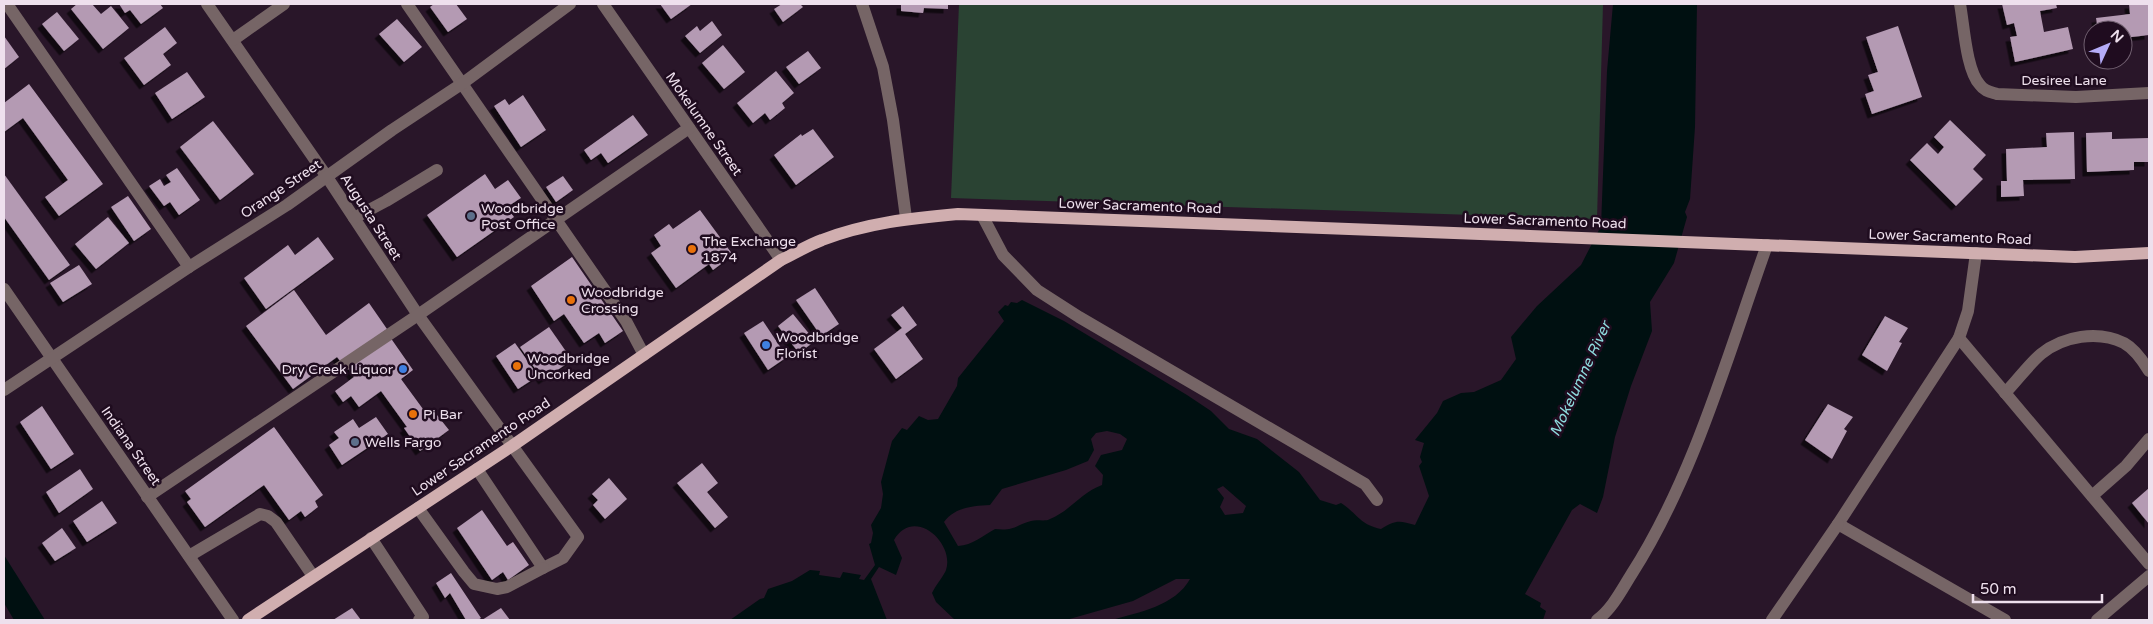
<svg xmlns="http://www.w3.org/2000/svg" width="2153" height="624" viewBox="0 0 2153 624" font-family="'Varela Round',sans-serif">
<defs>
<filter id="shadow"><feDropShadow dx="-4.5" dy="4.5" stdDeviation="0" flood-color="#0009"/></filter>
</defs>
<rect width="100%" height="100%" fill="#291629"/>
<polygon fill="#2a4333" points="959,4 1603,4 1597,219 951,198"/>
<g fill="#001011" fill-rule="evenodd">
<path d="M1613 4H1697L1695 127 1690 199 1685 212 1687 217 1674 263 1650 302 1652 331 1631 386 1615 437 1603 497 1597 513 1580 504 1572 510 1525 594 1541 603 1540 607 1546 611 1543 620H1112C1139 612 1175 606 1190 579H1176L1133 601 1066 620H955L936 602 932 593C935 586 945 574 946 570 955 543 914 506 894 540L902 558 896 575 879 567 871 579 887 620H730L760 599 764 598 768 589 792 581 810 570 820 571 819 575 840 578 843 572 861 575 859 579 864 580 875 565 869 544 871 543 873 533 871 525 881 508 883 494 881 482 892 441 902 428 907 430 919 416 928 420 938 419 957 386 958 378 1004 321 998 312 1005 305 1008 306 1011 302 1017 303 1022 300 1064 321 1187 395 1211 411 1229 429 1257 439 1299 472 1320 500 1336 505 1341 503C1359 515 1359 524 1381 529 1395 520 1399 520 1415 525L1429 496 1419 466 1422 462 1420 457 1424 443 1415 440 1437 413 1443 401 1461 393 1474 392 1501 380 1516 359 1511 337 1537 306 1581 265 1601 226 1607 71ZM1107 431 1120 434 1127 439 1122 450 1101 455 1095 466 1103 475 1102 485C1082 492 1070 511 1050 519 1045 522 1037 519 1031 521 1014 526 1014 531 995 529 982 536 973 545 958 546L944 522C955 507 973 506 990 505L1002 489 1066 470 1088 461 1094 450 1091 439 1096 433ZM1223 486 1246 506 1243 513 1225 515 1220 507 1224 498 1217 489Z"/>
<polygon points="4,555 45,620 14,620 4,603"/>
</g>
<g fill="#b49ab3" filter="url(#shadow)">
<polygon points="77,4 92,4 101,14 111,6 129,28 103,49 71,9"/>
<polygon points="119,4 160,4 163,8 141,24 130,10 125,13"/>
<polygon points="434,4 456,4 467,19 448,32 430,7"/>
<polygon points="660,4 692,4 671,19"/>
<polygon points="782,4 800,4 803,7 783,22 774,9"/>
<polygon points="901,4 948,4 948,9 924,8 923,13 901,11"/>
<polygon points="2002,4 2056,4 2057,8 2040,11 2044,32 2068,27 2073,49 2015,62 2010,37 2017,36 2014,23 2007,25"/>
<polygon points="2129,4 2149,4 2149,35 2123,38 2123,30 2098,30 2096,18 2130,14"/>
<polygon points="57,12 79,39 64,51 42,24"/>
<polygon points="397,19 422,47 404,62 379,34"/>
<polygon points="712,21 722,35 700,53 685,36 697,26 700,31"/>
<polygon points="1898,26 1922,97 1872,114 1865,94 1874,91 1868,75 1878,72 1866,37"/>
<polygon points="165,27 177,43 163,54 171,65 144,85 124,58"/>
<polygon points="4,36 19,57 4,69"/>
<polygon points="723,45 745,72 724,89 702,63"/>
<polygon points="808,51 821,68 799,84 786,67"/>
<polygon points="776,71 794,93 782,103 785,108 770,120 765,113 753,123 737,103"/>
<polygon points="187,72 205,97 172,119 155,93"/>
<polygon points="29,84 103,184 59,216 45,197 68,180 23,118 4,132 4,103"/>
<polygon points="523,95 546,130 521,147 494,106 505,99 509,105"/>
<polygon points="633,115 648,135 608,163 601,153 591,160 584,150"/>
<polygon points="1950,120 1986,155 1973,169 1983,179 1956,206 1910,160 1927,143 1938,154 1944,147 1934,137"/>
<polygon points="213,121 254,174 220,200 180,147"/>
<polygon points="813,129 834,157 796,185 774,155 801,134 802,136"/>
<polygon points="2074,132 2075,179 2023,180 2024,196 2001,197 2001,181 2007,181 2006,149 2047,147 2046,133"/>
<polygon points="2112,132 2112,139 2149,138 2149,162 2134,162 2134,170 2087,172 2086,133"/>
<polygon points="177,168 200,200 179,215 170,202 164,206 149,186 160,179 164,186 171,182 166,175"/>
<polygon points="4,174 70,265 49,280 4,217"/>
<polygon points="485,174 495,189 508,180 521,198 507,207 514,217 457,257 427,215"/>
<polygon points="563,176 573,190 556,202 546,187"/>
<polygon points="128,196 151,229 134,241 111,207"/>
<polygon points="700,210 733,255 713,270 709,264 676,288 651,253 661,246 654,235 669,224 673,229"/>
<polygon points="108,217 129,243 96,269 75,244"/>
<polygon points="318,237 334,259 266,309 244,278 288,245 295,255"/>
<polygon points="572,257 623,331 605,343 599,333 584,343 564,314 554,321 531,286"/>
<polygon points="79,265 92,284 63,302 50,283"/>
<polygon points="815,288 839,324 821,336 796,300"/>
<polygon points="294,290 326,335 369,303 387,329 341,362 337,357 293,389 246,326"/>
<polygon points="903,306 917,325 905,334 923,359 896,379 874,349 902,328 891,315"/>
<polygon points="793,314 815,341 799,353 778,326"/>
<polygon points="1885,316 1908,328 1899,342 1902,343 1887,371 1862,355"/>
<polygon points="763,321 787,357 768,370 744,333"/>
<polygon points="549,327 572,360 543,380 520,347"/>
<polygon points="390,337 413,370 401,379 431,420 437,415 449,430 420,451 404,428 407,427 381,391 359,407 351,396 343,402 335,391 354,377 347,367"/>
<polygon points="515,343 538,376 518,389 496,356"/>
<polygon points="1828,404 1853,417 1844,429 1847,431 1832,459 1805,440"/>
<polygon points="42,406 74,454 51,469 20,422"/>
<polygon points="376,417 388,434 342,465 329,445 339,438 334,432 353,419 359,428"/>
<polygon points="274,427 323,495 315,501 318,507 305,517 301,511 289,520 264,485 205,527 187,502 191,499 185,491"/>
<polygon points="702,463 718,483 707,492 728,517 715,528 677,483"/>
<polygon points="80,469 93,489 59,513 46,492"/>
<polygon points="609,478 627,499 605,519 593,505 598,500 592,494"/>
<polygon points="2149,488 2149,524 2132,503"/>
<polygon points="102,501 117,523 87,542 73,521"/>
<polygon points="482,510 507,546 513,542 529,565 508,580 503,572 492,580 457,528"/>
<polygon points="62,528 76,548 55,561 42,543"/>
<polygon points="451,573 481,618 478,620 466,620 450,593 445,598 436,583"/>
<polygon points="352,608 361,620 333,620"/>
<polygon points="501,608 510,620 482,620"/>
</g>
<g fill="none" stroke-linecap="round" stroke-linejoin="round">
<g stroke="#766566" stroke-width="12">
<polyline points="7,4 189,267"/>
<polyline points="207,4 327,177 418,315 578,537 563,558 543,568 477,469"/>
<polyline points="407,4 626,321 644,355"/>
<polyline points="603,4 781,260"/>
<polyline points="862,4 883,67 893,120 906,218"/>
<path d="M1960 4C1964 25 1966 70 1980 85 1984 91 1991 92 1997 94L2076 97 2149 93"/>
<polyline points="233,40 284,4"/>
<polyline points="982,215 1003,255 1037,290 1079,317 1365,484 1377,500"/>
<polyline points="354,218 386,201 437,170"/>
<polyline points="1976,253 1968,311 1959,338 2149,564"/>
<polyline points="4,289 233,620"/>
<polyline points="1959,338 1838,524 2005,620"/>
<polyline points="4,390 189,267 287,205 392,130 463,83 570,4"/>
<path d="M2005 393C2017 381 2028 365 2041 354 2063 336 2098 330 2124 343 2135 349 2143 361 2149 371"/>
<polyline points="2092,496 2126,466 2149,439"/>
<polyline points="147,497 418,315 689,128"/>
<polyline points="418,508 464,572 474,584 497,589 507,587 543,568"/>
<polyline points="371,538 423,617 419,620"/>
<polyline points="189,556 260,514 268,516 276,522 313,576"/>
<path d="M1597 620C1612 609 1621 591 1631 575 1694 477 1728 354 1767 245"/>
<polyline points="1772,620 1838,524"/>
<polyline points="2097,620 2149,576"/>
</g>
<path stroke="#d0aeaf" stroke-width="12" d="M248 620 512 446 781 260C794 254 808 245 822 240 866 223 912 218 958 214L2075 257 2149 253"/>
</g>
<g fill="#5c6f8a" stroke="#1f0c1f" stroke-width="2">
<circle cx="471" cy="216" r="5"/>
<circle cx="355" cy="442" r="5"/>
</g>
<g fill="#e8710a" stroke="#1f0c1f" stroke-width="2">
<circle cx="692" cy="249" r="5"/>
<circle cx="571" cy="300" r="5"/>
<circle cx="517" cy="366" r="5"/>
<circle cx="413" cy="414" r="5"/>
</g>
<g fill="#3f7fe0" stroke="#1f0c1f" stroke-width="2">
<circle cx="766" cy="345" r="5"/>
<circle cx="403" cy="369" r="5"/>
</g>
<g text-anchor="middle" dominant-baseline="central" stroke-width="5" stroke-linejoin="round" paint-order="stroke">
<g font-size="14" fill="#eee0ed" stroke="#1f0c1f">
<text x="2064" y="80">Desiree Lane</text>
<text transform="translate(704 124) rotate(55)">Mokelumne Street</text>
<text transform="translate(281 189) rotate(-34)">Orange Street</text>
<text transform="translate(1140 206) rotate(2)">Lower Sacramento Road</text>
<text transform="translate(371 217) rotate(57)">Augusta Street</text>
<text transform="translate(1545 221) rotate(2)">Lower Sacramento Road</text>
<text transform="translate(1950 237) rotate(2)">Lower Sacramento Road</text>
<text transform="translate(131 446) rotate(55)">Indiana Street</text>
<text transform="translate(481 447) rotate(-34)">Lower Sacramento Road</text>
</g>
<g font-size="14" fill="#eee0ed" stroke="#1f0c1f" text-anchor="start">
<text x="481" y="208">Woodbridge<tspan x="481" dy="16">Post Office</tspan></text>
<text x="702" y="241">The Exchange<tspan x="702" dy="16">1874</tspan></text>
<text x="581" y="292">Woodbridge<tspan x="581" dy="16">Crossing</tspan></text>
<text x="776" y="337">Woodbridge<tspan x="776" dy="16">Florist</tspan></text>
<text x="527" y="358">Woodbridge<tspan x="527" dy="16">Uncorked</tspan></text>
<text x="393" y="369" text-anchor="end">Dry Creek Liquor</text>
<text x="423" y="414">Pi Bar</text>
<text x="365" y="442">Wells Fargo</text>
</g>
<g font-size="15" font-style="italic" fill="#8edbde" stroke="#1f0c1f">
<text transform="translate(1580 379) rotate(-65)">Mokelumne River</text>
</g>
</g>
<rect width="2153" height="624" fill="none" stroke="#eee0ed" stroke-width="10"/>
<g transform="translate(2108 45) rotate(46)"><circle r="24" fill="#1f0c1f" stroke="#726171"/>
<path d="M0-4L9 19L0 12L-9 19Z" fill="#b5acf8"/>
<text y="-8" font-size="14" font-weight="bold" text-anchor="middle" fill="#eee0ed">N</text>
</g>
<path d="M1973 594v8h129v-8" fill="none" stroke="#eee0ed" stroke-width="2.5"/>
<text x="1980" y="594" font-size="15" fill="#eee0ed" stroke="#1f0c1f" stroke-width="4" paint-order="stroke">50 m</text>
</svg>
